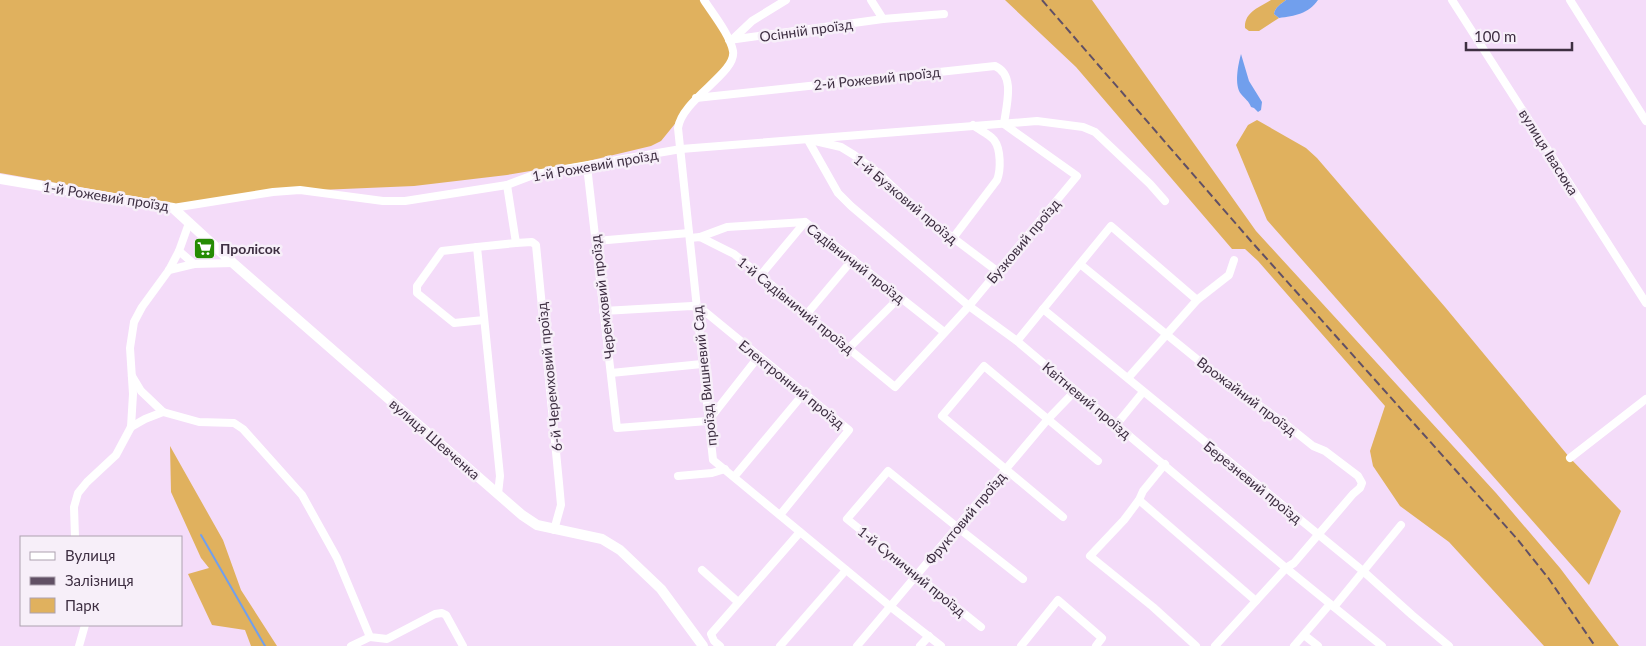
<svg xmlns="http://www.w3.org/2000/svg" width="1646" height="646" viewBox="0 0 1646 646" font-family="Lato,sans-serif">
<rect width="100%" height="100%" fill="#f4dcf9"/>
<g fill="#e0b15e">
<polygon points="0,0 704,0 729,40 733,59 696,98 661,141 651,146 584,162 507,175 414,186 273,192 176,204 0,173"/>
<polygon points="1005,0 1092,0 1256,231 1496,493 1560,568 1619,646 1544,646 1449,542 1400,506 1373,466 1370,451 1385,406 1258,261 1245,249 1232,249 1076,67"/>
<path d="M1271 0H1286C1281 4 1275 7 1274 14L1279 18 1259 31H1249L1245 28C1244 12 1260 7 1271 0Z"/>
<polygon points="1257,120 1306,148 1317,158 1445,307 1570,458 1621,511 1589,585 1267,220 1236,145 1248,125"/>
<polygon points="170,446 223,540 241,590 277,646 251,646 245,630 212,625 188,574 209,568 201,558 171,492"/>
</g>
<g fill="#719fed">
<path d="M1286 0H1318C1308 14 1295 16 1279 18L1274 14C1275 7 1281 4 1286 0Z"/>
<path d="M1241 54 1249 81 1262 102 1261 110 1258 112 1254 108 1251 107C1249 101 1245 99 1241 94 1234 85 1238 65 1241 54Z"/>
</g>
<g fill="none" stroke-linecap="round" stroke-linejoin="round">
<polyline stroke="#719fed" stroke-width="2" points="201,535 265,646"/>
<g stroke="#fff" stroke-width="8">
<path d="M704 0C713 14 730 35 733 51 737 73 682 99 678 128L713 460 891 607 941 646"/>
<polyline points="1452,0 1646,303"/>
<polyline points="1570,0 1646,121"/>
<polyline points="883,19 944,14"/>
<polyline points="733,39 752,21 786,0"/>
<polyline points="729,40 883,19 871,0"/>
<polyline points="808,140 838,193 851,206 969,306 1017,341 1286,568 1382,646"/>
<polyline points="815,141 841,147 854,155 877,172 924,216 997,271"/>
<polyline points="587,166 617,428 708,421 759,356"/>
<polyline points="507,185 516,243 532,242 536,245 559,483 561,505 554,530"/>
<polyline points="173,208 273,192 300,190 383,201 405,201 507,185 536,174 681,149 1037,121 1083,127 1095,132 1150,184 1165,201"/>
<polyline points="700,237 727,227 805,222 944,332"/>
<path d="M690 238 700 237 734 254 895 387 969 306 1077 176 1004 124C1006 106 1016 75 995 66L696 98"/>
<path d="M953 238 997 180C1001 170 1001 149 994 140 989 134 979 130 973 125"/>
<polyline points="596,241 689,233"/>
<polyline points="477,247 442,251 417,286 417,293 454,323 484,320"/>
<polyline points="179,251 194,264"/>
<polyline points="1080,264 1214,373 1288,426 1313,446 1325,451 1358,476 1362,483 1360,488 1353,494 1294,563 1286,568 1215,646"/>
<polyline points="169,270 194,264 233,263"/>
<polyline points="760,276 805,222"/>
<polyline points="1043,309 1363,571 1412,615 1449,646"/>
<polyline points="603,311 692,306 703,310 849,430 780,515"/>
<polyline points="806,315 853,259"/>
<polyline points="1017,341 1111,226 1197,300"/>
<polyline points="849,348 899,298"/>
<polyline points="611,373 702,364"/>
<polyline points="132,376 141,391 163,412 199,422 234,423 243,429 302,495 337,558 370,637 387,639 435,614 442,613 446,615 463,646"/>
<polyline points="1128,378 1197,300 1229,275 1234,260"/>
<polyline points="1116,425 1143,392"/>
<polyline points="131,427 145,419 163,412"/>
<polyline points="1570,458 1646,399"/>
<polyline points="1165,464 1143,491 1139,500 1124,520 1090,556 1153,607 1196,646"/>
<polyline points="678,476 712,473 725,469"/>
<polyline points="734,477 804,393"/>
<polyline points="498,494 500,476 477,247 516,243"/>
<polyline points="1139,500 1256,601"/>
<polyline points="1063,517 942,416 984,366 1098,461"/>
<polyline points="75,537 74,507 78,493 87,482 116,455 131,427 133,394 130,348 134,322 142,307 169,270 179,251 189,223"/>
<polyline points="702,570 738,602"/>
<polyline points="1334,607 1401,525"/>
<polyline points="981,627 847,519 888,471 957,527 1023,579"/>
<polyline points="1304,635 1318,646"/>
<polyline points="79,646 85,625"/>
<polyline points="351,646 370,637"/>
<polyline points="720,646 714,641 711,634 800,532"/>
<polyline points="780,646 846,570"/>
<polyline points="857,646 1048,419 1075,391"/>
<polyline points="920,646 929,636"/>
<polyline points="1021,646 1058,600 1102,638 1096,646"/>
<polyline points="1294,646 1330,604"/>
</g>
<polyline stroke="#fff" stroke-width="10" points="0,179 173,208 233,263 522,515 537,525 602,539 620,550 661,589 703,646"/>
<polyline stroke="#615065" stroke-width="2" stroke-dasharray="8 4" stroke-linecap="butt" points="1042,0 1250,240 1518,540 1549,579 1595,646"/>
</g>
<defs>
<symbol id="supermarket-square" viewBox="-11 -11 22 22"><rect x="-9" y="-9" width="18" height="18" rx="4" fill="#258b03" stroke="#f7eff9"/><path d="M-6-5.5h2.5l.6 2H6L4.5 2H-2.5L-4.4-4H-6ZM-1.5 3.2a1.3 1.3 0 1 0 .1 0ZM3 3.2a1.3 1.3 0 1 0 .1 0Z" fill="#fff"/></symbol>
</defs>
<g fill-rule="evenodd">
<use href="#supermarket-square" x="192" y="236" width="25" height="25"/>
</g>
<g text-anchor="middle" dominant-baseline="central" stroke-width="5" stroke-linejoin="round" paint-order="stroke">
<g font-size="14" fill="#3e2f42" stroke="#f7eff9">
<text transform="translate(806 30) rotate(-8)">Осінній проїзд</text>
<text transform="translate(877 78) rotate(-6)">2-й Рожевий проїзд</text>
<text transform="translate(1549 152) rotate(58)">вулиця Івасюка</text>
<text transform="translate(595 165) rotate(-10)">1-й Рожевий проїзд</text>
<text transform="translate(106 196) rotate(9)">1-й Рожевий проїзд</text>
<text transform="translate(906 199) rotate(40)">1-й Бузковий проїзд</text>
<text transform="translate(1023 241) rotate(-50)">Бузковий проїзд</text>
<text transform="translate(856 263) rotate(38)">Садівничий проїзд</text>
<text transform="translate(602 297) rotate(-97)">Черемховий проїзд</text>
<text transform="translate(796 305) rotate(39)">1-й Садівничий проїзд</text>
<text transform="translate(704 376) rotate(-96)">проїзд Вишневий Сад</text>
<text transform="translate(549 377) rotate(-96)">6-й Черемховий проїзд</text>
<text transform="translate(792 384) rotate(39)">Електронний проїзд</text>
<text transform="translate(1247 396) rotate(37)">Врожайний проїзд</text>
<text transform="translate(1087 400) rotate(40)">Квітневий проїзд</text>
<text transform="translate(435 439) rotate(41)">вулиця Шевченка</text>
<text transform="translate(1253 482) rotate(39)">Березневий проїзд</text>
<text transform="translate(965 518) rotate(-50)">Фруктовий проїзд</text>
<text transform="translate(912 571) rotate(39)">1-й Суничний проїзд</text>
</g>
<g font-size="14" font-weight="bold" fill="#3e2f42" stroke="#f7eff9" text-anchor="start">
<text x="220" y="248">Пролісок</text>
</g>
</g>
<rect x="20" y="536" width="162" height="90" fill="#f7eff9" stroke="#ada2b0"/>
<rect x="30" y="552" width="25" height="8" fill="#ffffff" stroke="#ada2b0"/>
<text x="65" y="561" font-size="15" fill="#3e2f42">Вулиця</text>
<rect x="30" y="577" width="25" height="8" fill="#615065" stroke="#ada2b0"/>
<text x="65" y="586" font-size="15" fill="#3e2f42">Залізниця</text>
<rect x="30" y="598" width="25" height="15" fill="#e0b15e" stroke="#ada2b0"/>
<text x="65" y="611" font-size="15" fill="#3e2f42">Парк</text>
<path d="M1466 42v8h106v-8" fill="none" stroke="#3e2f42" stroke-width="2.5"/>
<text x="1474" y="42" font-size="15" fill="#3e2f42" stroke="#f7eff9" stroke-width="4" paint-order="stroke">100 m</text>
</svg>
